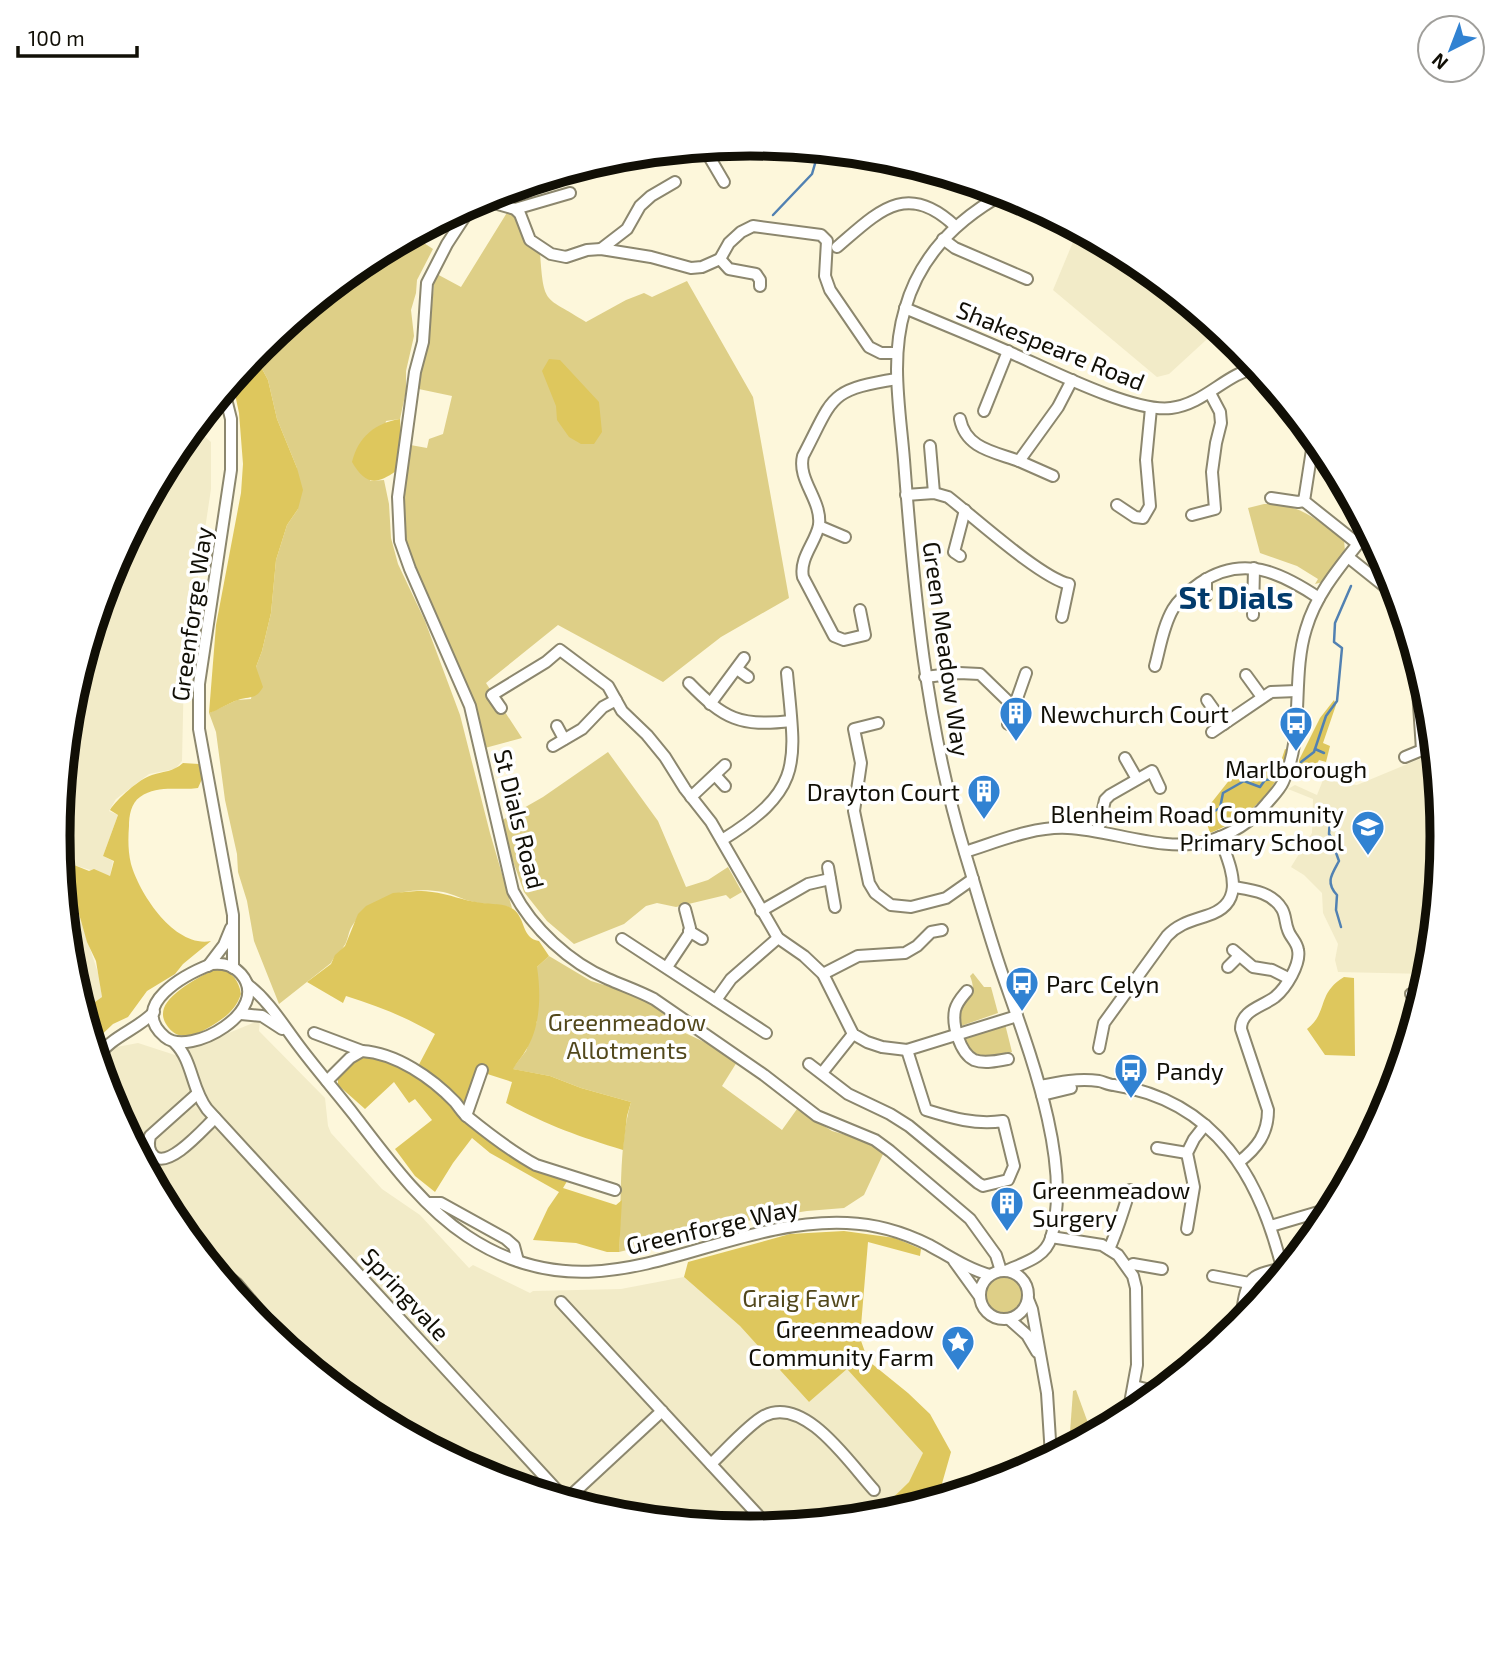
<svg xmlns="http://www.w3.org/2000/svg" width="1500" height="1671" viewBox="0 0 1500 1671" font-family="'Exo 2',sans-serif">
<rect width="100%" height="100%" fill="#fdf7db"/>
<g fill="#f2ebc8">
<polygon points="1078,230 1135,260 1218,329 1169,374 1157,377 1053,290"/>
<polygon points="190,432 205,437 211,442 211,489 184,670 182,761 175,769 149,774 116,799 109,811 118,815 103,856 113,861 110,876 64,862 68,882 99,976 102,997 84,1009 71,970 58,835 71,700 111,570 175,451"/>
<polygon points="1434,753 1442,836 1428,974 1338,972 1335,960 1338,944 1323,913 1322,893 1304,875 1291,867 1312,833 1313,799 1288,789 1295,785 1317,795 1327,770 1342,773 1343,784 1357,785"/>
<polygon points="260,1020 259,1031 325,1098 328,1126 331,1133 382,1189 420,1215 469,1268 473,1265 530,1293 533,1291 621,1289 684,1277 740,1326 809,1402 847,1369 924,1453 909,1482 875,1515 750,1528 615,1514 485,1475 365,1411 276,1337 286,1327 228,1268 196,1246 174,1220 110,1100 99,1063 117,1047 138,1043 175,1055"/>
</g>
<g fill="#decf87">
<path d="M508 211 516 215C522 230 525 245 540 253 544 307 544 295 586 322L626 300 644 293 652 297 687 281 753 397 789 598 721 637 663 682 558 625 486 683 522 738 485 748 402 534 401 513 405 444 427 448 429 439 443 434 452 396 414 388 428 348 435 273 461 287Z"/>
<path d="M412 235 433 249 417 280 416 293 411 310 414 336 406 371V391L400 419 386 421 370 481 384 480 389 504 391 538 398 564 425 621 460 715 490 833 512 908C499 904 487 905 474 902 463 900 454 894 443 892 408 886 372 895 352 926 348 932 348 941 344 946 340 953 334 956 331 963L279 1004 254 941 247 901 238 872 237 854 225 800 216 732 209 713 237 700 251 699 256 667 262 651 271 613 276 560 287 525 298 509 297 468 277 419 268 380 254 354 261 346 366 260Z"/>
<path d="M1264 504C1300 503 1317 520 1344 540L1345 551 1323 582 1315 584 1318 579 1297 566 1260 553 1248 508Z"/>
<polygon points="608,752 658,821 686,887 708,880 728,867 742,892 730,899 726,895 676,907 657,903 646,906 624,924 574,944 547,921 524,892 499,822 543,797"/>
<path d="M549 956 591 981 624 991 653 1003 683 1032 715 1047 737 1062 722 1086 782 1130 797 1109 832 1131 860 1139 884 1152 864 1195 844 1208 807 1211 756 1219 619 1252C622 1205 618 1146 631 1102L581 1088 550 1076 512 1069 526 1051 537 1021V967Z"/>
<path d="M973 973 984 987H991L998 1013 958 1027 960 1006C972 995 976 991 970 976Z"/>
<polygon points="1005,1024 1012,1052 994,1057 971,1054 962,1038"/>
<circle cx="1004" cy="1295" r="18"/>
<polygon points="1076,1390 1092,1434 1069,1446 1073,1391"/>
</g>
<g fill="#dec75d">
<path d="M254 354 268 380 277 419 297 468 303 490 298 509 287 525 276 560 271 613 262 651 256 667 263 687C256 700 250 696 238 700 228 703 219 710 209 713L216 625 241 493 243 464 239 413 232 380Z"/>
<polygon points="549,359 560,360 599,402 602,432 594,444 581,444 569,437 557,420 556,406 542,371"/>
<path d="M400 419 401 434 396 471C375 486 365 484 352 462 358 437 375 423 400 419Z"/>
<polygon points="1334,700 1336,705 1323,743 1330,746 1326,762 1319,760 1314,770 1305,772 1299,767 1299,760 1320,718"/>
<path d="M1285 749 1288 750C1278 791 1249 818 1210 833L1203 811 1208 807 1231 778 1248 767 1253 773 1268 763 1271 766 1282 758Z"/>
<path d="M183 763 199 764 202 779 198 788C178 791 158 784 140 797 131 803 129 816 129 826 128 839 128 851 131 864 140 895 175 948 211 941L183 964 175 974 147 991 128 1017 113 1024 93 1043 82 1005 85 1009 102 997 96 961 87 942 64 861 89 871 94 869 110 876 114 861 103 856 118 815 110 810C117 799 139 779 152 775 164 771 173 772 183 763Z"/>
<path d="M417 891C443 891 453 898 476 902 488 905 502 902 513 909 526 918 521 938 539 941L549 956 537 967C541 993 541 1026 526 1050 522 1057 517 1062 513 1069L550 1076 581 1088 631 1102 627 1116 623 1150C580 1137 546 1125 506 1103L512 1082 478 1071 460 1116C490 1148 530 1161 569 1178L563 1188 616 1205 622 1200 619 1252H607L576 1243 533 1240 548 1208 559 1192 490 1153 472 1138 453 1163 435 1192 415 1176 395 1149 432 1120 415 1099 409 1103 394 1082 365 1109 338 1085V1079L351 1064 366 1056 385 1060 414 1074 435 1034C406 1017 378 1006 346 996L343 1003 307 982 331 964 335 955 345 946 358 914 366 906 393 893Z"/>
<path d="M220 968C233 973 239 981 241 994 236 1009 226 1017 213 1025 197 1035 178 1044 166 1024 163 1019 162 1014 164 1008 170 992 204 973 220 968Z"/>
<path d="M1344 977 1354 978 1355 1056 1325 1055 1307 1029C1329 1012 1316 994 1344 977Z"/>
<polygon points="844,1231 895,1238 921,1249 920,1256 868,1242 860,1338 865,1352 871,1363 908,1393 930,1414 951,1452 941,1487 934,1500 875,1515 909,1482 923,1453 847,1369 809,1402 740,1326 684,1277 688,1262 790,1234"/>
</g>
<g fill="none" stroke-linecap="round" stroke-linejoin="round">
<g stroke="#5181b2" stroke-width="2.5">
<polyline points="773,215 812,174 819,150"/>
<polyline points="1315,749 1324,753"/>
<polyline points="1301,762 1314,752 1326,716 1337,701 1342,648 1334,642 1335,623 1351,586"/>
<path d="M1330 818 1329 834 1337 846 1335 850 1339 861C1332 874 1325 882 1337 895L1336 910 1341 927"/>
<polyline points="1209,822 1211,813 1220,808 1223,793 1244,781 1260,787 1265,780 1274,779"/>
</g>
<defs>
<g id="minor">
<polyline points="720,146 707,153 724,182"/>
<path d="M1005 193C957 219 920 255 905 309 890 358 900 410 904 460 914 593 926 725 965 853 977 892 988 932 1001 970 1026 1043 1074 1162 1051 1238 1045 1258 1023 1263 1006 1271"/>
<polyline points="480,199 515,209 520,214 530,240 551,254 566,257 587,250 601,249 651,257 691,268 702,267 720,259 729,243 741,232 753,226 821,235 827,241 825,276 830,290 869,347 881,353 897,353"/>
<path d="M475 201 447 244 427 283 423 342 415 372 398 497 400 541 410 569 470 706 513 891C532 928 570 963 608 979 624 986 639 991 654 999L764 1075 817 1116 875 1140 890 1151 970 1219 996 1255 1001 1271"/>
<polyline points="515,209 570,193"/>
<polyline points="943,239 955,248 1027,279"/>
<path d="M837 247C878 212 906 180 955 226"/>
<polyline points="601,249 627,229 640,206 651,196 675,182"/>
<polyline points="720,259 729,269 756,274 760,280 760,286"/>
<path d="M905 308C940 323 975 337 1009 352 1046 368 1133 413 1171 408 1205 404 1226 373 1257 368"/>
<polyline points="224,391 231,419 231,470 199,684 199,729 233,915 233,968"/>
<polyline points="984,411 1008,351"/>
<path d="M960 419C966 449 995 452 1019 461L1058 407 1072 380"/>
<polyline points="1314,437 1304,501 1358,544"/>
<polyline points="930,446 934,493"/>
<polyline points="1019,461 1053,476"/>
<path d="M906 495 934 493 948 497C975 518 1041 578 1069 584L1062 617"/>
<polyline points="1271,498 1298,502 1304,501"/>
<polyline points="1117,505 1135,517 1143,518 1150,506 1146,460 1151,408"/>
<polyline points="1192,515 1215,509 1212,472 1216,443 1221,423 1220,412 1210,393"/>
<polyline points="819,526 845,537"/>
<polyline points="960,556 954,552 965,510"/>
<polyline points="1348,557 1398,597"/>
<polyline points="1206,596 1206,579"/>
<path d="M860 610 865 635 844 640 834 636 803 577C799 558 816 542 819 525 822 500 797 480 803 456 834 397 827 390 897 379"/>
<polyline points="1253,615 1254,568"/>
<path d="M1155 666C1160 648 1163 626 1173 609 1179 599 1190 590 1200 583 1243 554 1280 572 1319 598"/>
<polyline points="737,669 748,677"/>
<polyline points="1246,675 1262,697"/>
<polyline points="925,677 959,673 980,674 1014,707"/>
<path d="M689 683C724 719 740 727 791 721"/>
<polyline points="1207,700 1224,724"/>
<polyline points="710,704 744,658"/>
<polyline points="501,708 492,695 546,662 560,650 608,686 622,711 647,735 665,757 685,789 711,822 778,938 804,956 823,974 853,1034 867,1042 882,1047 907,1050 1017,1016"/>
<polyline points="878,723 854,729 861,763 854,811 869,883 875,893 891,905 911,907 946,898 973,879"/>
<polyline points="1008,724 1026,673"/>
<polyline points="557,726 564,739"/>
<polyline points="1212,732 1271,692 1297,691"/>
<polyline points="553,746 582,729 603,707 616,700"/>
<polyline points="1405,757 1422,750 1416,659"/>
<polyline points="1125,758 1137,779"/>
<polyline points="715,775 725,786"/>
<polyline points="691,797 725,765"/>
<polyline points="1098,831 1105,800 1110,795 1152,771 1160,788"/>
<path d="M722 840C806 788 795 762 787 673"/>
<path d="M965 852C997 842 1033 826 1068 828 1111 830 1163 852 1205 842 1230 835 1251 823 1267 803 1273 796 1280 789 1283 782 1305 737 1291 677 1306 629 1317 591 1344 562 1368 531"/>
<polyline points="828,867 835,907"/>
<path d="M1234 887C1252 890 1272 892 1282 909 1286 916 1285 923 1288 930 1290 937 1297 942 1298 950 1301 964 1286 988 1275 997 1262 1007 1241 1010 1241 1029L1268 1110C1268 1134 1257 1148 1239 1162"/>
<polyline points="761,911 808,884 830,879"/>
<polyline points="689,931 702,939"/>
<polyline points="622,939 766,1033"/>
<polyline points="1233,950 1253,967 1272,970 1288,978"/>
<path d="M212 964C224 963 233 965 241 974 273 1010 190 1058 165 1037 127 1005 186 974 212 964Z"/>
<polyline points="208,966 224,945 231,928"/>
<polyline points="667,967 689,934 690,928 685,909"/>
<polyline points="1228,967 1239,956"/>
<polyline points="823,974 858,956 905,953 917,946 931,932 942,930"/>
<path d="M248 985C269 1001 283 1025 299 1046 317 1070 337 1093 355 1116 388 1159 422 1206 467 1236 602 1326 713 1217 847 1223 876 1224 903 1232 929 1245 949 1256 968 1269 990 1275"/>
<path d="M967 991C962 997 957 1002 955 1010 952 1025 960 1053 974 1060 984 1064 998 1061 1008 1059"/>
<polyline points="1411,994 1422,995"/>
<polyline points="716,1000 731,979 778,938"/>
<polyline points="241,1014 262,1016 282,1029"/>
<polyline points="314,1033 362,1051"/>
<path d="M175 1043C193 1061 191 1088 207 1109L566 1500"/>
<path d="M1099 1048 1104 1023 1167 936C1178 924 1191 921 1206 916 1249 903 1230 867 1220 837"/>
<path d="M97 1058C111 1036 137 1030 154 1012"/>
<path d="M809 1064 848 1094 890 1114 909 1126 978 1183 983 1186 1008 1180 1014 1166 1003 1121C975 1125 952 1118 926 1110L907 1050"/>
<polyline points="822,1073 853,1034"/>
<path d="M327 1081 350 1058 362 1051C396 1053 432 1078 455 1102 460 1108 463 1114 469 1118 490 1135 512 1152 536 1165L615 1190"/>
<path d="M1040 1086C1059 1082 1079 1078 1099 1081 1104 1082 1109 1085 1114 1085 1217 1101 1261 1179 1283 1272"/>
<path d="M197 1094 150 1136C148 1144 148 1152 155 1157 171 1167 203 1129 215 1118"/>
<polyline points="1042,1095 1071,1088"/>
<polyline points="466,1116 482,1070"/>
<polyline points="1157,1148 1187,1153"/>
<polyline points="428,1203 441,1203 506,1239 514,1246 518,1261"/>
<polyline points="1271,1226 1332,1208"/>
<polyline points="1187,1229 1194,1187 1187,1153 1194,1139 1205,1125"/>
<polyline points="1051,1237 1102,1245 1118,1255 1133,1276 1136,1288 1137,1365 1128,1414"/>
<path d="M1109 1249C1118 1230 1123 1210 1130 1190"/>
<polyline points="205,1258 237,1284 295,1353"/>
<polyline points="954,1261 980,1297"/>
<polyline points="1128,1267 1133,1264 1162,1269"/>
<circle cx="1004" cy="1295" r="24"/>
<polyline points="1213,1276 1249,1283"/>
<polyline points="1028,1299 1032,1309 1047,1393 1051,1456"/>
<polyline points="561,1302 768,1526"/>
<polyline points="1009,1319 1027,1335 1037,1352"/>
<path d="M1240 1325C1243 1311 1243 1285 1255 1277 1262 1272 1273 1271 1282 1268"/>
<polyline points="1218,1339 1221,1340"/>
<polyline points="1134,1386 1158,1392"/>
<path d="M711 1464C725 1451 749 1424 764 1416 805 1395 850 1464 874 1490"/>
<polyline points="566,1500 662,1411"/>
</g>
</defs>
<use href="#minor" stroke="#8c876e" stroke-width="14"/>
<use href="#minor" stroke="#fff" stroke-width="10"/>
</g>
<defs>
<symbol id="building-pin" viewBox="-11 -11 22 30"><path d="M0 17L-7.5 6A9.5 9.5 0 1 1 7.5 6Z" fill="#3182d2" stroke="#fff"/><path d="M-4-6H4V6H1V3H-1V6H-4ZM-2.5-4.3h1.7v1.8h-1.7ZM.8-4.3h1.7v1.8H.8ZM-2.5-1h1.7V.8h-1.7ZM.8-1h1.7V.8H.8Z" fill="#fff"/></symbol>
<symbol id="bus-pin" viewBox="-11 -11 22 30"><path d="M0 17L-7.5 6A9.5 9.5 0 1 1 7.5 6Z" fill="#3182d2" stroke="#fff"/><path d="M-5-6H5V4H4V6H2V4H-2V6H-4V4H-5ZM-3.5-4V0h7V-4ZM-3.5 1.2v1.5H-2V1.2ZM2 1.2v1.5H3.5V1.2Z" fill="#fff"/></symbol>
<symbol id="school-pin" viewBox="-11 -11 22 30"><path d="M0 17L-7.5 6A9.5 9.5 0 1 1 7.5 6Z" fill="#3182d2" stroke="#fff"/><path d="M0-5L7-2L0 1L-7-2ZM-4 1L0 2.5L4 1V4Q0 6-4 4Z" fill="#fff"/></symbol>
<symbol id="sight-pin" viewBox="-11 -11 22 30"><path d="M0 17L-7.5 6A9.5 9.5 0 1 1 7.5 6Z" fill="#3182d2" stroke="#fff"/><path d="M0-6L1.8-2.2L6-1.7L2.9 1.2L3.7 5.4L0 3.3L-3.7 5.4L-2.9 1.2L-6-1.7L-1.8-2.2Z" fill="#fff"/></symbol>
</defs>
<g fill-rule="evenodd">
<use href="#building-pin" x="997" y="694" width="38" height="52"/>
<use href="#bus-pin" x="1277" y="704" width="38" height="52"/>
<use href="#building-pin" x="965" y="772" width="38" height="52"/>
<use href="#school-pin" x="1349" y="808" width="38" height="52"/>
<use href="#bus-pin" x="1003" y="964" width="38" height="52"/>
<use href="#bus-pin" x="1112" y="1051" width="38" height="52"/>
<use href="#building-pin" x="988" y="1184" width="38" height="52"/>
<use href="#sight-pin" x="939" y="1323" width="38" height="52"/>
</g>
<g text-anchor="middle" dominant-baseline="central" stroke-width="7" stroke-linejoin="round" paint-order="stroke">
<g font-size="24" fill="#110f06" stroke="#fff">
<text transform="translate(1051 345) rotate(22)">Shakespeare Road</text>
<text transform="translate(191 614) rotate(-82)">Greenforge Way</text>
<text transform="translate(947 649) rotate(82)">Green Meadow Way</text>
<text transform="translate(520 819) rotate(76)">St Dials Road</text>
<text transform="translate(712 1226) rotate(-13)">Greenforge Way</text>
<text transform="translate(406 1294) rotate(47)">Springvale</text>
</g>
<g font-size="24" fill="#110f06" stroke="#fff" text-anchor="start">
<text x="1040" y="713">Newchurch Court</text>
<text x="1296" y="768" text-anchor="middle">Marlborough</text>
<text x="960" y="791" text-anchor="end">Drayton Court</text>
<text x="1344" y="813" text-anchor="end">Blenheim Road Community<tspan x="1344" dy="28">Primary School</tspan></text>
<text x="1046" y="983">Parc Celyn</text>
<text x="1156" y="1070">Pandy</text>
<text x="1032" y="1189">Greenmeadow<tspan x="1032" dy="28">Surgery</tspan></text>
<text x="934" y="1328" text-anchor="end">Greenmeadow<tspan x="934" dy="28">Community Farm</tspan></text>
</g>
<g font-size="24" fill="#52481c" stroke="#fff">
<text x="627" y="1021">Greenmeadow<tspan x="627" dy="28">Allotments</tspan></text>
<text x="801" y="1297">Graig Fawr</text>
</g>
<g font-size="32" font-weight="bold" fill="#023b6c" stroke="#fff">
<text x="1236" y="596">St Dials</text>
</g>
</g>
<path d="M0 0H1500V1671H0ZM70 836a680 680 0 1 1 1360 0a680 680 0 1 1-1360 0Z" fill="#fff" fill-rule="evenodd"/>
<path fill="none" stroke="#110f06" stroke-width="9" d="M70 836a680 680 0 1 1 1360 0a680 680 0 1 1-1360 0Z"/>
<g transform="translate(1451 49) rotate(222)"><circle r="33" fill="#ffffff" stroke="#a09f9b" stroke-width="2"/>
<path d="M0-5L12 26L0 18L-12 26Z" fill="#3182d2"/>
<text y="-10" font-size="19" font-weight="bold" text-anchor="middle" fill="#110f06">N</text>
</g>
<path d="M18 46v10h119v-10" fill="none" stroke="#110f06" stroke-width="3.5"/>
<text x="28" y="46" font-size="21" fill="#110f06" stroke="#ffffff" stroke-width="5" paint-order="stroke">100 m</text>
</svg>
